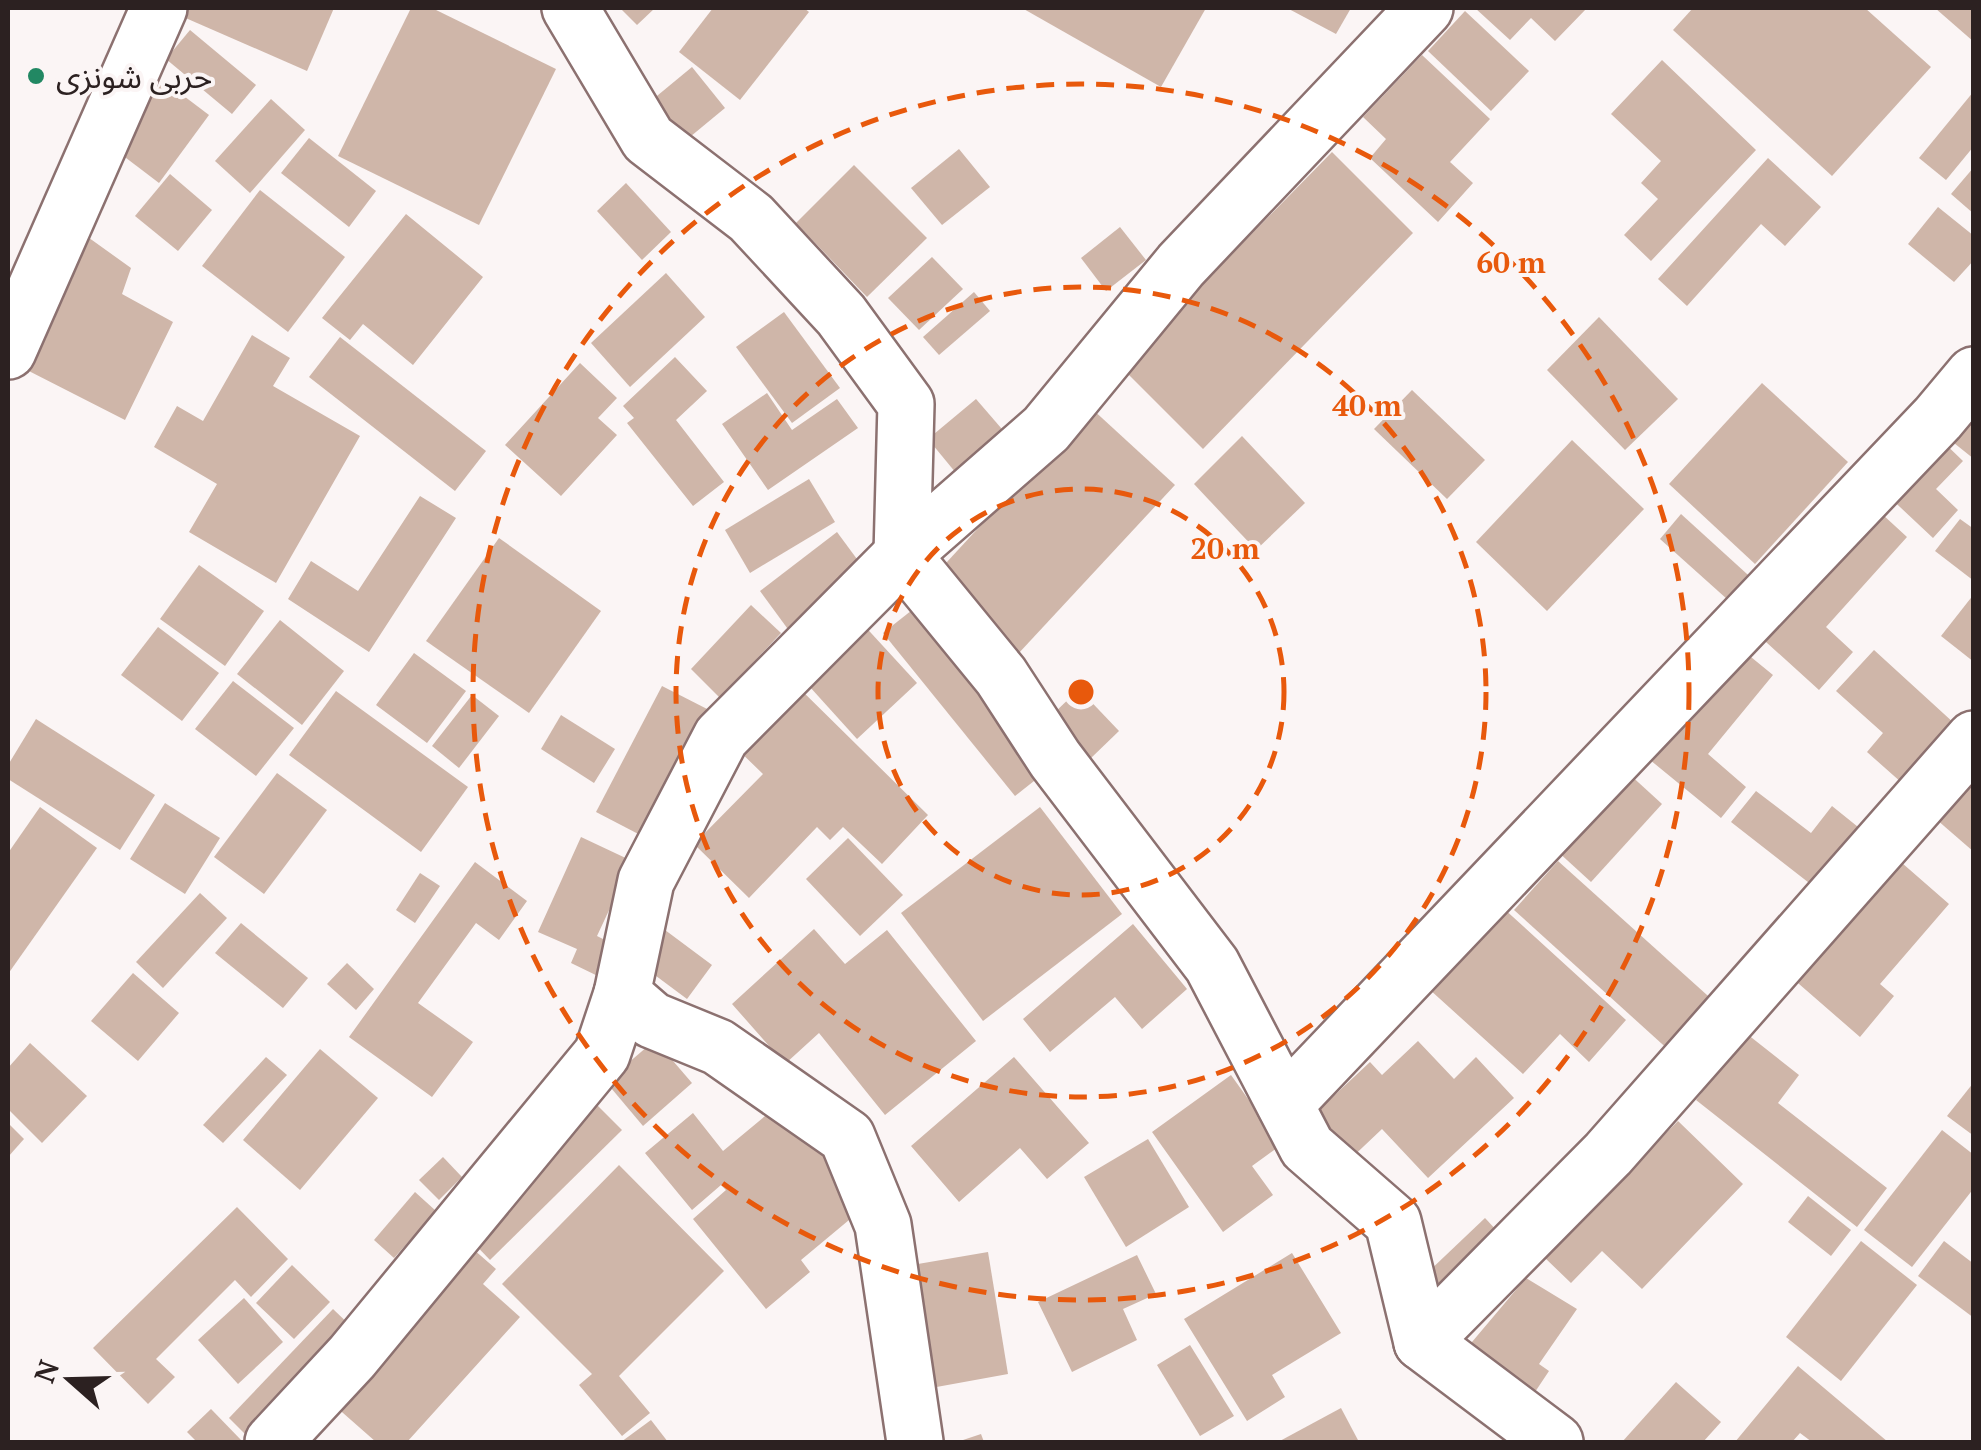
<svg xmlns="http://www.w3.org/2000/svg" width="1981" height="1450" viewBox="0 0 1981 1450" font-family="'PT Serif','Noto Sans Arabic',serif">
<rect width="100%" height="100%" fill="#fbf5f5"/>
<g fill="#cfb6a9">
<polygon points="184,8 334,8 307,71 181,16"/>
<polygon points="411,8 432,8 556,69 479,225 338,156"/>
<polygon points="620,8 655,8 637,25"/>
<polygon points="713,8 804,8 809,12 740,100 679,52"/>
<polygon points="1022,8 1206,8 1161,87"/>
<polygon points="1287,8 1351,8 1336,34"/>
<polygon points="1475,8 1587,8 1555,41 1531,18 1510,40"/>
<polygon points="1693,8 1865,8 1931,67 1832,176 1673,30"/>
<polygon points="1935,8 1974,8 1974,42"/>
<polygon points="1465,11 1529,71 1491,111 1428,51"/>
<polygon points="190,30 256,85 232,114 166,59"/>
<polygon points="1422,55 1490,119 1450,162 1473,183 1438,222 1370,158 1386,139 1363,117"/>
<polygon points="1662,60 1756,150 1651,261 1624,235 1658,199 1641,183 1661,161 1611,114"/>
<polygon points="692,67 725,108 679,146 646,105"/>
<polygon points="164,81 209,115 159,183 113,148"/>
<polygon points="1974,91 1974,146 1946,180 1919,158"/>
<polygon points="271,99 305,130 250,193 215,161"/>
<polygon points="309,138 376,191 349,227 281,173"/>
<polygon points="959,149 990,187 942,225 911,188"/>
<polygon points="1332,152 1413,233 1203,449 1121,367"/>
<polygon points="1768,158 1821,207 1785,246 1761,224 1687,306 1658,279"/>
<polygon points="854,165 927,238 867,297 796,223"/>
<polygon points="1974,167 1974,214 1951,194"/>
<polygon points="170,174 212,210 178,251 135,216"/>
<polygon points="626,183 671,232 642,260 597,211"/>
<polygon points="260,190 345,257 288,332 202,266"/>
<polygon points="1938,207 1974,236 1974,260 1954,282 1908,244"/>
<polygon points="406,214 483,277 413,365 363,324 350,340 322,318"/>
<polygon points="1120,227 1146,260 1106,291 1081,258"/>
<polygon points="85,235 131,268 122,294 173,322 125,420 21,367"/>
<polygon points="932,257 963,289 919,330 888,298"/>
<polygon points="666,273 705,317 630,387 591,343"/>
<polygon points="974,292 990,311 939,355 923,337"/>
<polygon points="784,312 840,388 792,423 736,347"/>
<polygon points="1599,317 1678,399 1625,450 1547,370"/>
<polygon points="252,335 290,358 273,386 360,436 276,583 189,532 217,484 154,447 177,406 203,421"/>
<polygon points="340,337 486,451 455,491 309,377"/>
<polygon points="675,357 707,391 676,420 724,482 693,506 627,423 634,418 623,406"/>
<polygon points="580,363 617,398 598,418 617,435 561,496 505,445"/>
<polygon points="1762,383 1848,462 1755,564 1669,484"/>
<polygon points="1974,389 1974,459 1939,431"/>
<polygon points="1412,390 1485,460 1447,499 1374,429"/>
<polygon points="767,393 792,430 837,399 858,428 768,490 722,424"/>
<polygon points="976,399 1014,443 965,484 928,439"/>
<polygon points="1090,407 1175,485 1018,654 934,576"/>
<polygon points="1936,435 1963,461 1936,489 1958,510 1933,538 1884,492"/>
<polygon points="1242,436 1305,503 1256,550 1194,484"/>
<polygon points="1572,440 1644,509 1547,611 1476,542"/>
<polygon points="809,479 835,522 750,573 725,530"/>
<polygon points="420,496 456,518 369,652 288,599 311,561 358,591"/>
<polygon points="1870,503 1907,537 1826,627 1853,652 1819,690 1755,632"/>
<polygon points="1681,514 1758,584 1737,608 1660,539"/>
<polygon points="1960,519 1974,529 1974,581 1935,551"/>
<polygon points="837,532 868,574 790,632 760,591"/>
<polygon points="499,538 601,611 529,713 426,641"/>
<polygon points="199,565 264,611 225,666 160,619"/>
<polygon points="1974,594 1974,662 1941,636"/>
<polygon points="921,603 1053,766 1015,796 883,633"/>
<polygon points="751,605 781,633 720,698 691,669"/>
<polygon points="280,620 344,671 302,725 237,674"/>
<polygon points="860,621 917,683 857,739 800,676"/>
<polygon points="158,627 219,673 182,721 121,675"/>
<polygon points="1735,644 1773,675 1708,754 1746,787 1721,818 1644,755"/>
<polygon points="1874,650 1955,724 1902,783 1867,752 1883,733 1836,691"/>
<polygon points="414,653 466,691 427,743 376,705"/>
<polygon points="233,681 294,728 256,776 195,729"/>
<polygon points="792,681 928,815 882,864 843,827 830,840 817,827 749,898 694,844 763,774 732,744"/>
<polygon points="662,686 711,711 646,838 596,812"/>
<polygon points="1079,689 1119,731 1090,759 1050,717"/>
<polygon points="336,691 468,787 421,852 289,755"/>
<polygon points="472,695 499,716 459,768 432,746"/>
<polygon points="561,715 615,749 594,783 541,749"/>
<polygon points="36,719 155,795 120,850 8,779 8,765"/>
<polygon points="1974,759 1974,852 1929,813"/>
<polygon points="1627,772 1662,804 1591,882 1556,850"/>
<polygon points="277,773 327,810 264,894 214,857"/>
<polygon points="1756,791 1811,833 1832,806 1868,835 1822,893 1731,822"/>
<polygon points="165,803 220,838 185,894 130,859"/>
<polygon points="40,807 97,848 8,974 8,853"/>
<polygon points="1040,807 1122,914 983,1021 901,913"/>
<polygon points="581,837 632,861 597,936 621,948 606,980 571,963 577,949 538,932"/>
<polygon points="848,838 903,895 860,936 806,879"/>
<polygon points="1894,856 1949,904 1880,984 1894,996 1860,1037 1791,977"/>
<polygon points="1558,861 1717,1004 1672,1053 1514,910"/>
<polygon points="475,862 527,901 499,940 476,923 418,1003 473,1042 432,1097 349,1037"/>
<polygon points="420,873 440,886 415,923 396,910"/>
<polygon points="200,893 227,918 163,988 136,962"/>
<polygon points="1502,907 1626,1020 1589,1062 1560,1034 1523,1074 1429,989"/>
<polygon points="241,923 308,978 283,1008 215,953"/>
<polygon points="1133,924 1187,989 1142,1029 1115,997 1050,1052 1023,1019"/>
<polygon points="661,927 712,965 687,999 636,961"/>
<polygon points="814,929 845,964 887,930 976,1041 885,1115 819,1033 785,1064 732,1004"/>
<polygon points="347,963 374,989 356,1010 327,984"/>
<polygon points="133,973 179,1013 138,1061 91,1021"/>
<polygon points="1747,1034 1799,1075 1778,1103 1887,1188 1857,1227 1696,1100"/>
<polygon points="655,1040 692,1083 643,1126 606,1082"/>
<polygon points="1418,1041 1454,1079 1476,1057 1514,1098 1428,1178 1382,1129 1345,1164 1306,1122 1370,1062 1382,1075"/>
<polygon points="30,1043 87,1096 42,1143 8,1109 8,1068"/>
<polygon points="320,1049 378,1098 300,1190 243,1140"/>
<polygon points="266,1057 287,1075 223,1143 203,1125"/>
<polygon points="1014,1057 1089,1143 1047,1179 1020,1148 959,1202 911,1146"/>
<polygon points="1231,1075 1281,1145 1252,1166 1273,1195 1223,1232 1152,1132"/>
<polygon points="1974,1082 1974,1136 1947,1116"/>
<polygon points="782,1102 867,1205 801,1260 810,1272 766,1309 693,1219 726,1190 721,1185 692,1210 645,1153 693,1113 723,1151"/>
<polygon points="596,1104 622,1130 490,1260 464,1233"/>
<polygon points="1678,1121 1743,1184 1642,1289 1602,1251 1571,1283 1544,1257"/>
<polygon points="8,1123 24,1139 8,1157"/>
<polygon points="1942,1130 1974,1155 1974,1188 1912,1267 1864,1230"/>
<polygon points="1148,1139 1189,1207 1126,1247 1084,1177"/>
<polygon points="443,1157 462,1177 439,1200 419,1180"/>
<polygon points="619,1165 724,1271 619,1376 650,1413 622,1436 579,1385 592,1374 502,1284"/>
<polygon points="415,1192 436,1211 394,1258 374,1240"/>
<polygon points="1808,1196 1851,1230 1831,1256 1788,1222"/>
<polygon points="237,1207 288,1259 251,1297 235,1280 156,1359 175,1377 148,1404 93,1348"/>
<polygon points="1485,1218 1512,1247 1451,1304 1425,1275"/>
<polygon points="1861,1241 1917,1285 1841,1381 1786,1337"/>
<polygon points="1944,1241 1974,1264 1974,1318 1918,1276"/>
<polygon points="465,1242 496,1269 483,1284 520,1317 407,1442 376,1442 326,1398"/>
<polygon points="988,1252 1008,1374 931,1388 912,1265"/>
<polygon points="1292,1253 1341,1333 1272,1375 1285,1397 1247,1421 1184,1319"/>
<polygon points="1137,1255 1156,1294 1123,1309 1137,1340 1072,1372 1038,1302"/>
<polygon points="292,1265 330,1302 294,1339 256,1303"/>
<polygon points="1526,1278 1577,1309 1539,1364 1549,1371 1529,1401 1461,1355"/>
<polygon points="244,1298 283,1342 238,1384 198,1340"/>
<polygon points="333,1309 356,1331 251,1440 229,1418"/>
<polygon points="1190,1345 1234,1416 1200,1436 1157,1365"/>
<polygon points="1798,1366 1888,1442 1812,1442 1800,1433 1792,1442 1735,1442"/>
<polygon points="1676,1382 1721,1422 1703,1442 1622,1442"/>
<polygon points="1341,1408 1359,1442 1278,1442"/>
<polygon points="211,1409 243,1442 197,1442 187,1432"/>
<polygon points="651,1420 668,1442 621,1442"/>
<polygon points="981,1434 984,1442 957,1442"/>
</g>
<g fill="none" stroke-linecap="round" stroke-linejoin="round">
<defs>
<g id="minor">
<polyline points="570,8 648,139 751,218 841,315 906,404 902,555 1001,676 1055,759 1212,965 1307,1147 1393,1222 1422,1342 1555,1442"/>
<polyline points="8,351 159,8"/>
<polyline points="1285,1104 1938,418 1974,375"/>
<polyline points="1422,1342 1608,1154 1974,739"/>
<polyline points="273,1442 352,1357 602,1054 622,994"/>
<polyline points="915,1442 883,1225 847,1137 718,1047 652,1020 622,994 646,881 721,737 902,555 1046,429 1181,265 1425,8"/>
</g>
</defs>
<use href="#minor" stroke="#8c7170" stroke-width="60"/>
<use href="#minor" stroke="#fff" stroke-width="55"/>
</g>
<g fill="none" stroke="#e8590c" stroke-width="5" stroke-dasharray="18 12">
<circle cx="1081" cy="692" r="203"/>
<circle cx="1081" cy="692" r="405"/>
<circle cx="1081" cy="692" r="608"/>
</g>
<circle fill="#228863" stroke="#fbf5f5" stroke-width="4" cx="36" cy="76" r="10"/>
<g text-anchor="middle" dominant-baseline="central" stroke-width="8" stroke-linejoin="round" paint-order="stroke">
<g font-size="32" fill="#2c2121" stroke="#fbf5f5" text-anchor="start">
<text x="56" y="76">حربی شونزی</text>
</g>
</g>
<circle cx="1081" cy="692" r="15" fill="#e8590c" stroke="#fbf5f5" stroke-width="5"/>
<g font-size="30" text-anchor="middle" font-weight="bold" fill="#e8590c" stroke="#fbf5f5" stroke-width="8" stroke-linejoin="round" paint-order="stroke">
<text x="1511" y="273">60 m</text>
<text x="1367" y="416">40 m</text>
<text x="1225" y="559">20 m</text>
</g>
<rect width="1981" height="1450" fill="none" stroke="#2c2121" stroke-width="20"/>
<g transform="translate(70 1380) rotate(290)" stroke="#fbf5f5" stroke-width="8" paint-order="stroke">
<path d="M0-8L18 38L0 25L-18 38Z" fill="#2c2121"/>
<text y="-15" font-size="28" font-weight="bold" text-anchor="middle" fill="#2c2121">N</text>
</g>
</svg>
